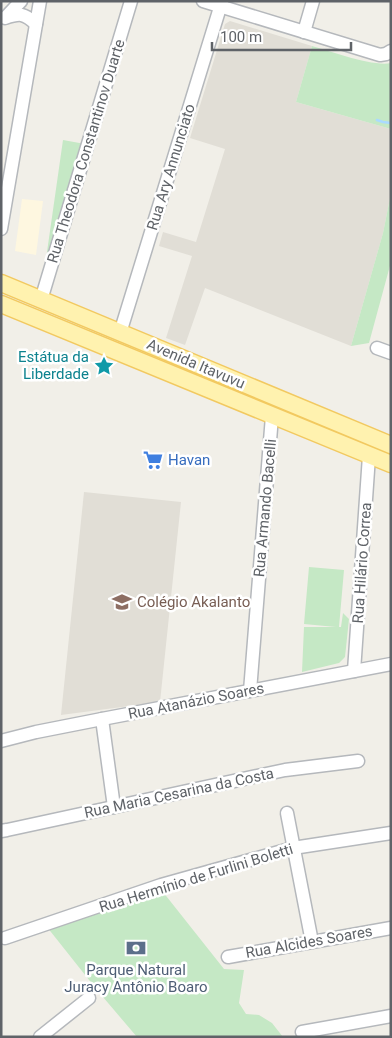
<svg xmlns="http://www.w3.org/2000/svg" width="392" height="1038" viewBox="0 0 392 1038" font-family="Roboto,sans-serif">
<rect width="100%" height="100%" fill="#f1efe8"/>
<polygon fill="#fef7e0" points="22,199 43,201 36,255 15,251"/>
<g fill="#e1ded6">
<polygon points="230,21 312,46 296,102 391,129 391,193 383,233 351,346 205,288 185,345 166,338 192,256 159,246 163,232 196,242 225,149 190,138 225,24"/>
<polygon points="84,492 181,502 160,702 61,715"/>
</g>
<g fill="#c5e8c5">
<path d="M312 46C330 51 373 67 391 63V129L296 102Z"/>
<polygon points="63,140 85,144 42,287"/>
<polygon points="391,193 391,262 369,343 351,346 383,233"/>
<polygon points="309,567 344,570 339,627 341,627 343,613 349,619 345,657 339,663 302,672 304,627 336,627 304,624"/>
<polygon points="163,892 224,969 244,970 239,1003 246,1014 259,1015 272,1023 283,1037 137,1037 97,990 47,927"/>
</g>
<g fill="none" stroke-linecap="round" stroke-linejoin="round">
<polyline stroke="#aadaff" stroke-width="2.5" points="377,120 383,122 391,123"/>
<defs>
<g id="minor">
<polyline points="203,1 380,55 386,54 391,51"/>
<polyline points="6,17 21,1"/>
<path d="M5 18C20 13 24 13 36 24"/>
<polyline points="304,32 313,1"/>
<polyline points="1,229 40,1"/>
<polyline points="41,300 131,1"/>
<polyline points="120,333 222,1"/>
<polyline points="377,348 391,353"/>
<polyline points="354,671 369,456"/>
<polyline points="250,691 272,416"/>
<polyline points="102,719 114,807"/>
<polyline points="1,741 36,732 102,719 391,664"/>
<polyline points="287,813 312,942"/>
<polyline points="1,831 7,830 285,770 358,761"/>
<polyline points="5,938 161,885 293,848 391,833"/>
<polyline points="228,957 391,928"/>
<polyline points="302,1032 391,1016"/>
<polyline points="40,1037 89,998"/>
</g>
<g id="major">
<polyline points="1,283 391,445"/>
<polyline points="1,304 391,464"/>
</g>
</defs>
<use href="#minor" stroke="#b5b8bc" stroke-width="15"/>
<use href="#major" stroke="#f2c960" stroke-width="19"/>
<use href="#minor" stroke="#fff" stroke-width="12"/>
<use href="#major" stroke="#fff2af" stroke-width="16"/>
</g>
<defs>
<symbol id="sight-bare" viewBox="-9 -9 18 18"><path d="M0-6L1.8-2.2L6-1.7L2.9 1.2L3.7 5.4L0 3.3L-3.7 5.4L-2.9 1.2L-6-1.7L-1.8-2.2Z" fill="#0f9aa8" stroke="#fff" stroke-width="2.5" paint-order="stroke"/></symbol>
<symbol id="supermarket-bare" viewBox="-9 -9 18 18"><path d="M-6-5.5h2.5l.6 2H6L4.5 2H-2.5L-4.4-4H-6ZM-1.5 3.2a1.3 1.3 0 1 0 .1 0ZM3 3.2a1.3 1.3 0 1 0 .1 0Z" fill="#3f7fe0" stroke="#fff" stroke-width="2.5" paint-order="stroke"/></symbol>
<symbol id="school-bare" viewBox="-9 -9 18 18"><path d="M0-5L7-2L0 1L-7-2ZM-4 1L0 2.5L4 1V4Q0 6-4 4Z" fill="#8d6e63" stroke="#fff" stroke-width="2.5" paint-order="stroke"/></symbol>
<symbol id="bank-bare" viewBox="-9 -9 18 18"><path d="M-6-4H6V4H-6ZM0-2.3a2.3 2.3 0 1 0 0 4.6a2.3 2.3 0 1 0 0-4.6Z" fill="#5c6f8a" stroke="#fff" stroke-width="2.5" paint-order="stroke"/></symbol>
</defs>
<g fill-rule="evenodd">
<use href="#sight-bare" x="90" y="352" width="28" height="28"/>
<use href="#supermarket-bare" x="139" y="446" width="28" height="28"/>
<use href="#school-bare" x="108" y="588" width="28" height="28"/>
<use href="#bank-bare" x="122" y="934" width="28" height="28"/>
</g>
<g text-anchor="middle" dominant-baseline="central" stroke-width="5" stroke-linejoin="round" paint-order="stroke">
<g font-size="15" fill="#5f6368" stroke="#fff">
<text transform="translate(86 151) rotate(-73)">Rua Theodora Constantinov Duarte</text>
<text transform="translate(171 167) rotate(-73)">Rua Ary Annunciato</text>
<text transform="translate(196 364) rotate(23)">Avenida Itavuvu</text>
<text transform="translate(265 508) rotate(-85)">Rua Armando Bacelli</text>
<text transform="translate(362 563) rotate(-86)">Rua Hilário Correa</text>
<text transform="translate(196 701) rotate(-11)">Rua Atanázio Soares</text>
<text transform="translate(179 793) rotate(-12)">Rua Maria Cesarina da Costa</text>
<text transform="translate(196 878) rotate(-17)">Rua Hermínio de Furlini Boletti</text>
<text transform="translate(309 942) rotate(-10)">Rua Alcides Soares</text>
</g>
<g font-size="15" fill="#0d838f" stroke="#fff" text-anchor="end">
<text x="89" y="357">Estátua da<tspan x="89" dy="17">Liberdade</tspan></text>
</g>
<g font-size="15" fill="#366cbe" stroke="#fff" text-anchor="start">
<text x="168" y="460">Havan</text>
</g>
<g font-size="15" fill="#785e54" stroke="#fff" text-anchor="start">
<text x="137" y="602">Colégio Akalanto</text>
</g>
<g font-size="15" fill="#4e5e75" stroke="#fff">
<text x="136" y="970">Parque Natural<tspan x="136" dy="17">Juracy Antônio Boaro</tspan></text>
</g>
</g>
<rect width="392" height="1038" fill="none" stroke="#5f6368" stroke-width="5"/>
<path d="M212 42v8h139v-8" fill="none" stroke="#5f6368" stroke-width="2.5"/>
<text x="220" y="42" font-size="15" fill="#5f6368" stroke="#ffffff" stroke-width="4" paint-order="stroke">100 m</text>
</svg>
